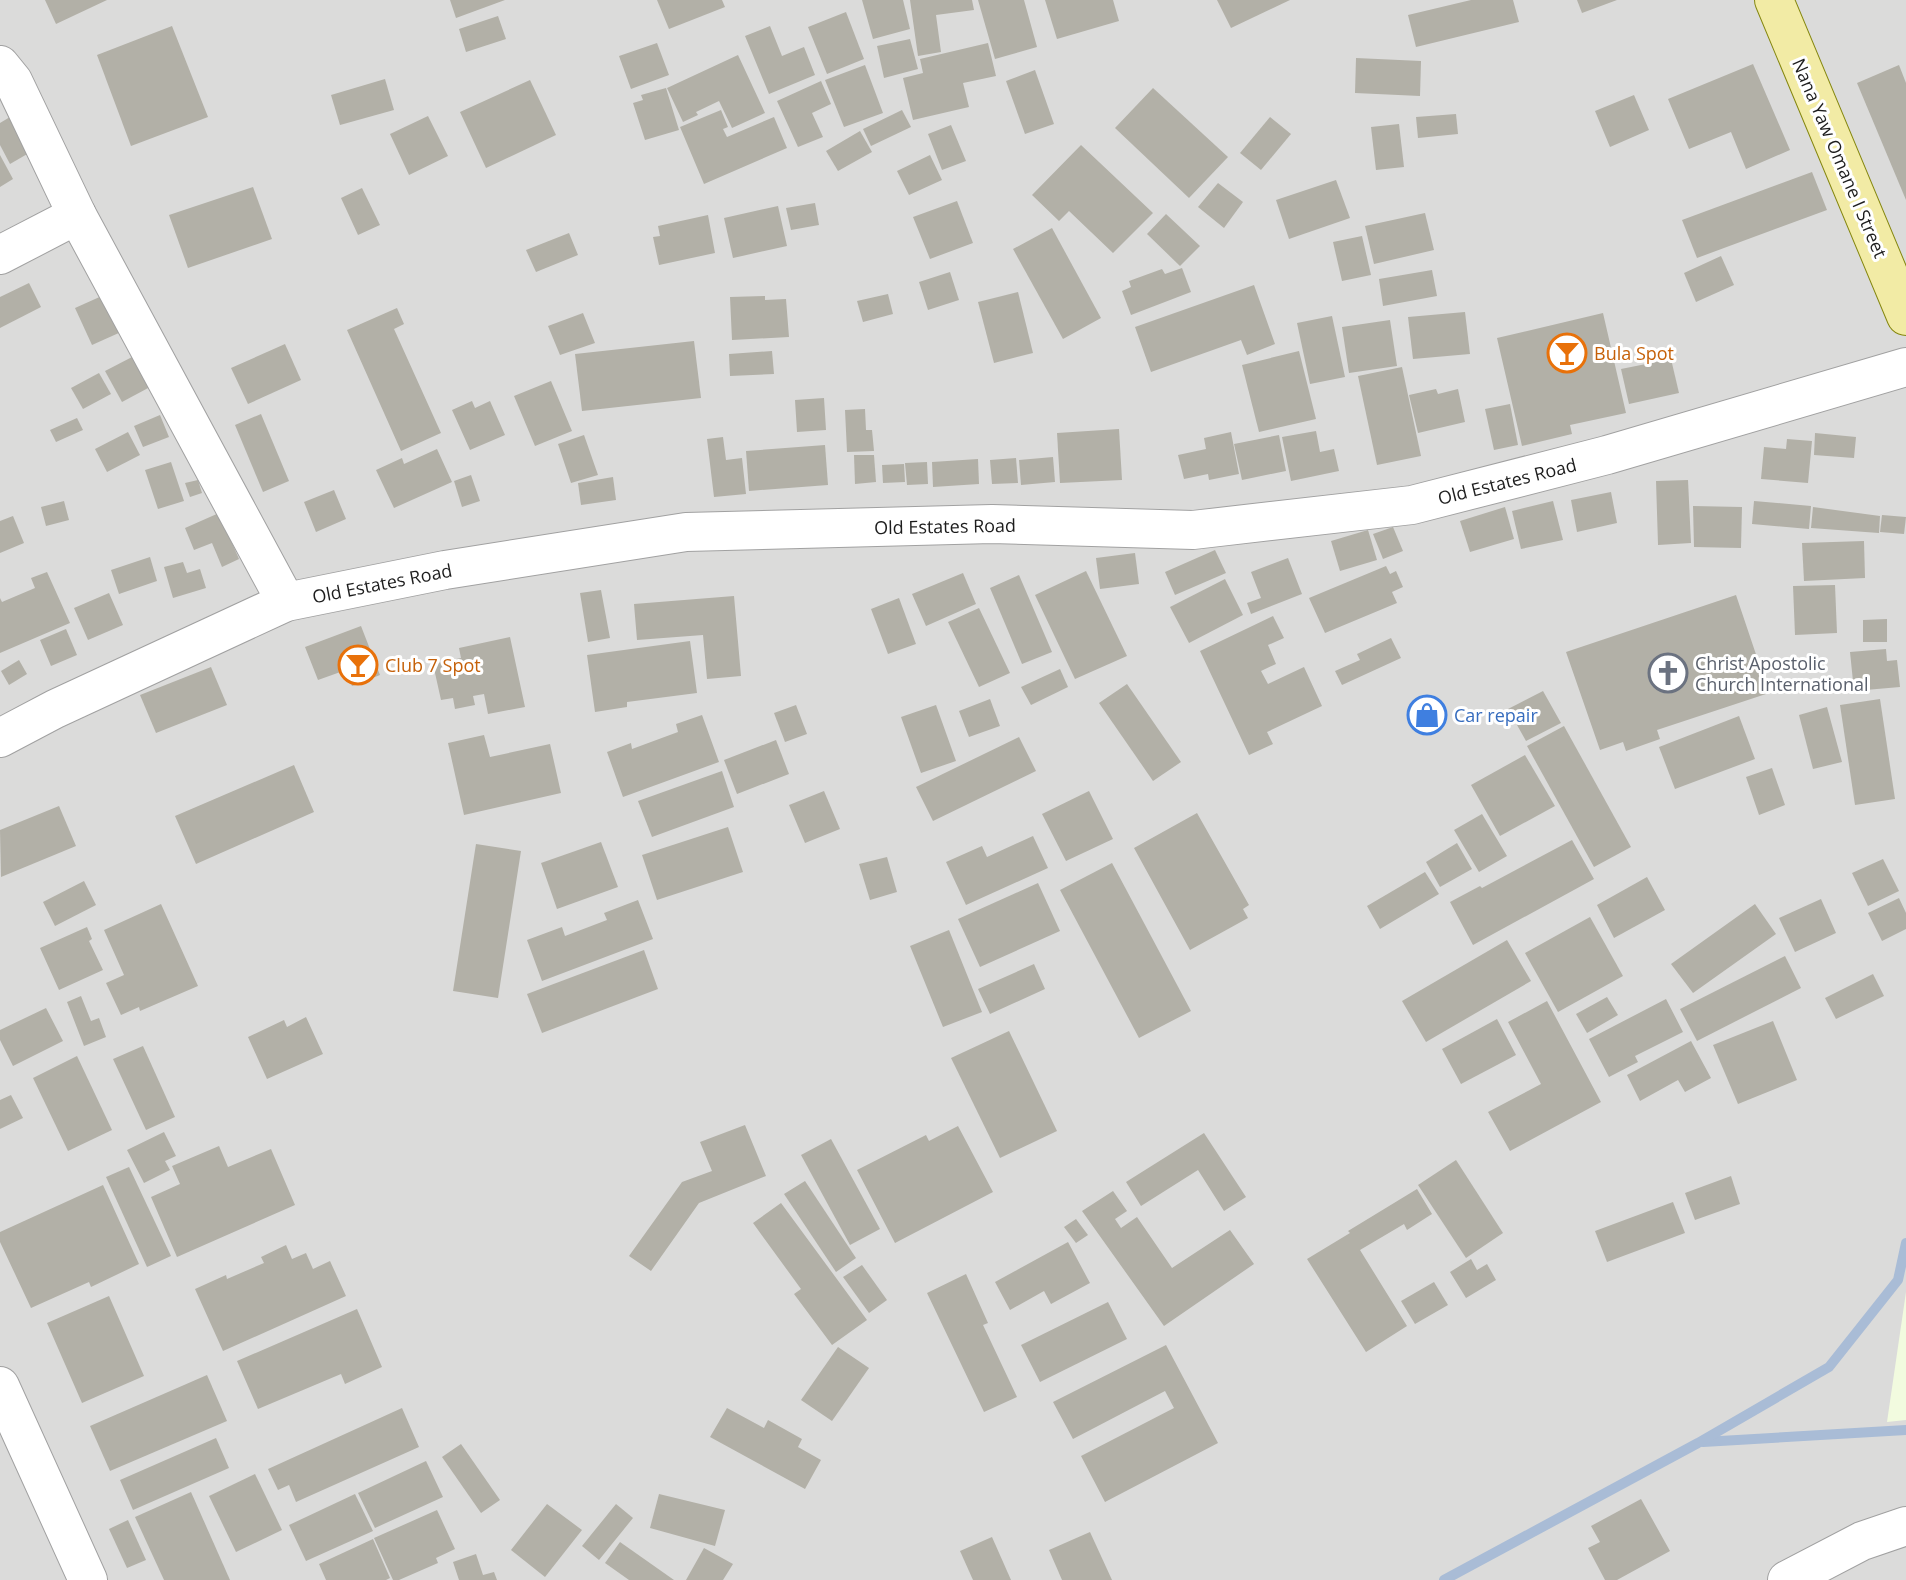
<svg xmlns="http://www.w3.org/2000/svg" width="1906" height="1580" viewBox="0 0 1906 1580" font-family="'Open Sans',sans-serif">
<rect width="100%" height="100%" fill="#edede4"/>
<rect fill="#dbdbda" x="0" y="0" width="1906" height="1580"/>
<polygon fill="#f2fbdf" points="1906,1292 1906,1420 1887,1422"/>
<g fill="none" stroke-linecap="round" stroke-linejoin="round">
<g stroke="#a9bcd6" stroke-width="10">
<polyline points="1703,1442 1906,1430"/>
<polyline points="1444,1580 1698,1443 1829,1367 1898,1280 1906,1243"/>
</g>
</g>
<g fill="#b2b0a7">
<polygon points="45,0 107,0 56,24"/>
<polygon points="450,0 505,0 456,18"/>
<polygon points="657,0 722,0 725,7 669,29"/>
<polygon points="862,0 903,0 910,29 873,39"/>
<polygon points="910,0 972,0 974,10 936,15 941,52 918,56"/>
<polygon points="978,0 1024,0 1037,47 995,59"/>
<polygon points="1045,0 1113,0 1119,21 1057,39"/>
<polygon points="1217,0 1290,0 1231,28"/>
<polygon points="1471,0 1513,0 1519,22 1416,47 1408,15"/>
<polygon points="1577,0 1617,0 1582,13"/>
<polygon points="846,12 864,59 827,74 808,27"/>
<polygon points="498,16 506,39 466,52 459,29"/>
<polygon points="172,26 208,117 131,146 97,55"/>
<polygon points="770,26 782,56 804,47 815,75 769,94 745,36"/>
<polygon points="910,39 918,69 884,78 877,46"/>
<polygon points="657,43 669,75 631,89 619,56"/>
<polygon points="988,43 996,76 963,83 969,107 913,120 903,78 923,73 920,59"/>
<polygon points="738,55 765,113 732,128 719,101 696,112 698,115 683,122 667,88"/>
<polygon points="1356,58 1421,61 1420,96 1355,93"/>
<polygon points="1753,64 1790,150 1746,169 1731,132 1689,149 1668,99"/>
<polygon points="865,65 883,113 844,127 825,80"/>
<polygon points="1899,65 1906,83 1906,200 1857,83"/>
<polygon points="1035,70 1054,124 1025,134 1006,81"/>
<polygon points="385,79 394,110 340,125 331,95"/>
<polygon points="530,80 556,135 486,168 460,112"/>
<polygon points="821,81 831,104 812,113 823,137 798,147 777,101"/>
<polygon points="666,88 679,130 645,140 633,103 643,100 641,95"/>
<polygon points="1153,88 1228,157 1189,198 1115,128"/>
<polygon points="1634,95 1649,130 1610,147 1595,111"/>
<polygon points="721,110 728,127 723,129 727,137 774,117 787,148 704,184 680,127"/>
<polygon points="902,110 911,127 871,146 863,129"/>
<polygon points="1456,114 1458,134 1418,138 1416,117"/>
<polygon points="428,116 448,156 409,175 390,134"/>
<polygon points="10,117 29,153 10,164 0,145 0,123"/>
<polygon points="1270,117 1291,134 1261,170 1240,153"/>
<polygon points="1399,124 1404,167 1376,170 1371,127"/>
<polygon points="951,125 966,161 942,170 928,134"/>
<polygon points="860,131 872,152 838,171 826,151"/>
<polygon points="1081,145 1153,213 1113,253 1069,211 1059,221 1032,195"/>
<polygon points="0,155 13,179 0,187"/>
<polygon points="930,155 942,180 909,195 897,171"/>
<polygon points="1812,172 1827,210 1697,258 1682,220"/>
<polygon points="1336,180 1350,218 1289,239 1276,200"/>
<polygon points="1218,183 1243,202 1224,228 1198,207"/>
<polygon points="253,187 272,239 188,268 169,215"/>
<polygon points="362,188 380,225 358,235 341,198"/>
<polygon points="957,201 973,243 930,259 913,217"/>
<polygon points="815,203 819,225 791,230 786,208"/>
<polygon points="778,206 787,246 733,258 724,218"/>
<polygon points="1425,213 1434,250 1374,264 1365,226"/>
<polygon points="1166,214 1200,246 1180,266 1147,234"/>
<polygon points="708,215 715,253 659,265 653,237 660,236 658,226"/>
<polygon points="1052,228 1101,318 1063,339 1013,249"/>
<polygon points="569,233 578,255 536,272 526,250"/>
<polygon points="1362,236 1371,275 1342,281 1333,242"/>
<polygon points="1721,256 1734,285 1696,302 1684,273"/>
<polygon points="1182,268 1191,292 1131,315 1122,291 1131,287 1129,281 1162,269 1165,274"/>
<polygon points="1432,270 1437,296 1383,306 1379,279"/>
<polygon points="950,272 959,300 928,310 919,282"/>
<polygon points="29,283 41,307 0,328 0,297"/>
<polygon points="1254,285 1275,344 1247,355 1241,340 1151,372 1135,327"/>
<polygon points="1018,292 1033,353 994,363 978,302"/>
<polygon points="888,294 893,314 863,322 857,301"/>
<polygon points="104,295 121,332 92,345 75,308"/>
<polygon points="765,296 765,300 786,299 789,337 732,340 730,297"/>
<polygon points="397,308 404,324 394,329 441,433 401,451 347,330"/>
<polygon points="1465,312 1470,354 1413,359 1408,317"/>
<polygon points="583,313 595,343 560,355 548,326"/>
<polygon points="1603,313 1626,413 1570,425 1572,434 1522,446 1497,338"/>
<polygon points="1332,316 1345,377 1310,384 1297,323"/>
<polygon points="1390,320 1397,366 1349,373 1342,327"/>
<polygon points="694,341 701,398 582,411 575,354"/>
<polygon points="285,344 301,380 248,404 231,368"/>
<polygon points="772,351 774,374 730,376 729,354"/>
<polygon points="1299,351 1316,419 1259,432 1242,365"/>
<polygon points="134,356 150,387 122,402 105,371"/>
<polygon points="1671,359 1679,393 1629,404 1621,369"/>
<polygon points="1402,367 1421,456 1377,465 1358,376"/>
<polygon points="99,373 111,394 83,409 71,388"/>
<polygon points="551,381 572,431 535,446 514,396"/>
<polygon points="1436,389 1438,394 1458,389 1465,422 1418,433 1409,395"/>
<polygon points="824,398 826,430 797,432 795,400"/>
<polygon points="472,401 475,408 490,401 505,435 470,450 452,410"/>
<polygon points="1510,404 1518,445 1494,450 1485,409"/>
<polygon points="865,409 866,430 872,430 874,451 847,452 845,410"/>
<polygon points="261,414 289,481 263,492 235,425"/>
<polygon points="160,415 169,437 143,447 134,426"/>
<polygon points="77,418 83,430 56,442 50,430"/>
<polygon points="1119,429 1122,480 1060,483 1057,433"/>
<polygon points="1316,431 1320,452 1334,449 1339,471 1291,481 1282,437"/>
<polygon points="128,432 140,455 107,472 95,449"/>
<polygon points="1231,432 1239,474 1209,480 1208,474 1184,479 1178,455 1206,449 1204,438"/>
<polygon points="1815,433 1856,437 1854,458 1814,455"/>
<polygon points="584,435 598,475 571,483 558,444"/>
<polygon points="1279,435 1286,471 1242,480 1234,444"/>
<polygon points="723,437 726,460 742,458 746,494 714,497 707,439"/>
<polygon points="1787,439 1812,441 1808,483 1761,479 1764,447 1786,449"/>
<polygon points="825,445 828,485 749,491 746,451"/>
<polygon points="437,449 452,482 394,508 376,470 402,458 404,464"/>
<polygon points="854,455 874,455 876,482 855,484"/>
<polygon points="1053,457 1055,482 1021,485 1019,460"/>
<polygon points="1016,458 1018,483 992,484 990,460"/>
<polygon points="978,459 979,484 933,487 932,462"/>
<polygon points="171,462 184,501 158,509 145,470"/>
<polygon points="927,462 928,484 907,485 905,463"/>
<polygon points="904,464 905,482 883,483 882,465"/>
<polygon points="471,475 480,501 462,507 454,481"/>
<polygon points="613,477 616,500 581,505 578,483"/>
<polygon points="198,480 202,493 190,497 185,483"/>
<polygon points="1688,480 1691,543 1658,545 1656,481"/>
<polygon points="334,490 346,519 316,532 304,502"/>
<polygon points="1611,492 1617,523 1577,532 1571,500"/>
<polygon points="64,501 69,520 46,526 41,507"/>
<polygon points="1553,501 1563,540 1521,549 1512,511"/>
<polygon points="1754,501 1811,506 1809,529 1752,524"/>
<polygon points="1693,506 1742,507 1741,548 1694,547"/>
<polygon points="1505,507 1514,539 1470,552 1460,521"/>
<polygon points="1813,507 1880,516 1879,533 1811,528"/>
<polygon points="219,513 239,559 222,567 212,543 194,550 185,528"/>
<polygon points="1882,515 1906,517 1904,534 1880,532"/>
<polygon points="13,516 24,543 0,553 0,521"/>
<polygon points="1393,527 1403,551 1383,559 1373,534"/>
<polygon points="1368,530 1377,560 1340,571 1331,541"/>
<polygon points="1864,541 1865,578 1804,581 1802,543"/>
<polygon points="1215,550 1226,573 1175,595 1165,572"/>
<polygon points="1135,553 1139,584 1100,589 1096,558"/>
<polygon points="150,557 157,581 119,594 111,570"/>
<polygon points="1288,558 1302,594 1251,614 1247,603 1261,598 1251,572"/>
<polygon points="183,562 187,573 200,569 206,588 173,598 164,567"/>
<polygon points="1386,566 1390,574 1396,571 1403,587 1392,592 1397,603 1325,633 1309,598"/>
<polygon points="1086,571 1127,656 1075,679 1035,595"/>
<polygon points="47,572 70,623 0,653 0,598 2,602 35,588 31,578"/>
<polygon points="963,573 976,604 926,626 912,594"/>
<polygon points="1019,575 1052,652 1022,664 990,588"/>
<polygon points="1225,579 1243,615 1189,643 1170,607"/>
<polygon points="1835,585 1837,633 1795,635 1793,586"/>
<polygon points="601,590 610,638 588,642 580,593"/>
<polygon points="109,593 123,625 88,640 74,608"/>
<polygon points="1736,595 1769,693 1657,730 1660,739 1626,751 1623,742 1600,750 1566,652"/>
<polygon points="734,596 741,676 707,679 703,635 637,640 634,604"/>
<polygon points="899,598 916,644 888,654 871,609"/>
<polygon points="979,608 1010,673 979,687 948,622"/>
<polygon points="1273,616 1284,638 1268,645 1276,664 1261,671 1268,684 1304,667 1322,706 1267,732 1273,744 1249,755 1200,651"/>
<polygon points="1887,619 1887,642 1863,642 1863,620"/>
<polygon points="361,626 380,675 352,686 346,670 318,680 305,647"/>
<polygon points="66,629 77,655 51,666 40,640"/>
<polygon points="510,637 525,707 488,714 484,694 473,696 475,705 455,709 453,698 441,700 433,664 461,658 459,648"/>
<polygon points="1391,638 1401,658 1342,685 1335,671 1360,660 1357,654"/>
<polygon points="690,641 697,693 627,702 627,707 595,712 587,655"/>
<polygon points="1886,649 1887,661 1897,660 1900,687 1854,691 1850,652"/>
<polygon points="19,660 27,674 9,685 1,671"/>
<polygon points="211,667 227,705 156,733 140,695"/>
<polygon points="1060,669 1068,687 1031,705 1021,687"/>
<polygon points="1127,684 1181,762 1153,781 1099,703"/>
<polygon points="1543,691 1561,723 1526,741 1508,709"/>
<polygon points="990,699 1000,726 969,737 959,711"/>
<polygon points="1880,699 1895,799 1855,805 1840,705"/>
<polygon points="796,705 807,734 785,742 774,713"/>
<polygon points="936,705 956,761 921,773 901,717"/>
<polygon points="1827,707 1842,762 1813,769 1799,715"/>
<polygon points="702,715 719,762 623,797 607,752 631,743 632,749 678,732 676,724"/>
<polygon points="1739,716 1755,759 1675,789 1659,747"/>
<polygon points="1564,726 1631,847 1594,867 1527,746"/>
<polygon points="484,735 490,757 550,744 561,793 464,815 448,743"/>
<polygon points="1019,737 1036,771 933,821 916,787"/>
<polygon points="776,740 789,774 737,794 724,760"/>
<polygon points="1525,755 1555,806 1500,836 1471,785"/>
<polygon points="294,765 314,812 196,864 175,816"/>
<polygon points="1772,768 1785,805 1759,815 1746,777"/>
<polygon points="722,771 734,807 652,837 638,801"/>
<polygon points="824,791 840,829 805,843 789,805"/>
<polygon points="1089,791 1113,839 1066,861 1042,814"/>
<polygon points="59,806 76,846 1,877 0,830"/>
<polygon points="1197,813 1249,905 1243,909 1248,918 1190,950 1134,848"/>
<polygon points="1482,814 1507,856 1479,872 1454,830"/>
<polygon points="728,827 743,872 657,900 642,855"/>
<polygon points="1033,836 1048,868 966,905 946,862 982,846 987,857"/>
<polygon points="1572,840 1594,879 1473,945 1450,902 1480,886 1482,888"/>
<polygon points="601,842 618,887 557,909 541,863"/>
<polygon points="1457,843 1472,869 1440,887 1426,862"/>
<polygon points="476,844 521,851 498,998 453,991"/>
<polygon points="887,857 897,892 870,900 859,864"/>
<polygon points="1883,859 1899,891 1868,906 1852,873"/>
<polygon points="1112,863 1191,1011 1139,1038 1060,890"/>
<polygon points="1425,872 1439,894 1380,929 1367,906"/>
<polygon points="1647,877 1665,910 1614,938 1597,905"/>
<polygon points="84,881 96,905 55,926 43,902"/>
<polygon points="1038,883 1060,931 980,967 958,919"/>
<polygon points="1899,898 1906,913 1906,929 1882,941 1868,913"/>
<polygon points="1821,899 1836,933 1795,952 1779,918"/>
<polygon points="638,900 653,939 542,981 527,940 562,927 565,936 607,920 604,913"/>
<polygon points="161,904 198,986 140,1011 139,1007 121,1015 106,983 124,975 104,930"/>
<polygon points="1755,904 1776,934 1693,993 1671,964"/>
<polygon points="1590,917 1623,976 1558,1012 1525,953"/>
<polygon points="87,927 92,939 89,941 103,970 59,990 40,948"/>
<polygon points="949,930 982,1012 943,1027 910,946"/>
<polygon points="1507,940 1531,981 1426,1042 1402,1001"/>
<polygon points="644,950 658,989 542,1033 527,994"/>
<polygon points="1785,956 1801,988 1697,1041 1680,1009"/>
<polygon points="1034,964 1045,989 990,1014 978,989"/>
<polygon points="1873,974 1884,996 1836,1019 1825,998"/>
<polygon points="81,996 91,1021 99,1018 106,1037 84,1046 67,1002"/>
<polygon points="1607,997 1618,1015 1587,1033 1576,1014"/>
<polygon points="1666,999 1683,1032 1635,1056 1638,1062 1609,1077 1589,1039"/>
<polygon points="1547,1001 1601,1102 1510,1151 1488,1112 1541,1084 1508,1022"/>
<polygon points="46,1008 63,1041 13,1066 0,1040 0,1030"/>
<polygon points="306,1017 323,1054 267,1079 248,1037 284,1020 287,1027"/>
<polygon points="1497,1019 1516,1055 1461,1084 1442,1049"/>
<polygon points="1773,1021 1797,1080 1738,1104 1713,1045"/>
<polygon points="1009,1031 1057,1131 1000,1158 951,1058"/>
<polygon points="1691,1041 1711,1078 1685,1092 1678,1080 1640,1101 1627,1075"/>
<polygon points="143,1046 175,1117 146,1130 113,1059"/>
<polygon points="77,1056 112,1130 68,1151 33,1078"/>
<polygon points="11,1095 23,1118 0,1129 0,1100"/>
<polygon points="745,1125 766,1176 699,1203 651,1271 629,1256 682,1182 712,1171 700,1142"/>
<polygon points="958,1126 993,1192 895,1243 857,1170 926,1135 929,1141"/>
<polygon points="164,1132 176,1156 165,1161 170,1170 144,1183 127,1150"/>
<polygon points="1204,1133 1246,1197 1224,1211 1198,1170 1141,1206 1126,1182"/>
<polygon points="831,1139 880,1229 850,1245 801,1155"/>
<polygon points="219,1146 228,1167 271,1149 295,1205 177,1257 151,1197 180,1184 172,1166"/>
<polygon points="1456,1160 1503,1233 1466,1258 1418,1185"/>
<polygon points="129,1167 171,1256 147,1267 106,1177"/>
<polygon points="1731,1176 1740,1204 1695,1220 1685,1193"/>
<polygon points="805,1181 856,1258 836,1272 784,1194"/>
<polygon points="103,1185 139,1264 91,1287 89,1282 31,1308 0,1242 0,1232"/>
<polygon points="1417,1189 1432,1214 1407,1230 1404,1224 1360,1250 1407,1326 1366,1352 1307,1259 1350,1233 1348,1231"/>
<polygon points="1113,1191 1127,1211 1115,1219 1121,1228 1137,1217 1172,1268 1230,1230 1254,1264 1164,1326 1082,1211"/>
<polygon points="1673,1202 1685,1233 1607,1262 1595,1231"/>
<polygon points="781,1203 867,1320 832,1345 794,1294 801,1289 753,1223"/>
<polygon points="1076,1219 1088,1235 1076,1243 1064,1227"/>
<polygon points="1068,1242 1090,1283 1051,1304 1044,1291 1010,1310 995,1282"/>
<polygon points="286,1245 292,1259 306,1253 313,1269 330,1261 346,1296 223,1351 195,1289 226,1275 227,1279 264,1263 261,1257"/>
<polygon points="1471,1259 1477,1270 1487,1264 1496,1280 1466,1298 1450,1272"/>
<polygon points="862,1265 887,1300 869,1313 843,1277"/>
<polygon points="966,1274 988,1323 983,1325 1017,1397 984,1412 927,1293"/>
<polygon points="1434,1282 1448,1305 1415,1324 1401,1301"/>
<polygon points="109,1296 144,1376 82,1403 47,1323"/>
<polygon points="1108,1302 1127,1339 1040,1382 1021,1345"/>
<polygon points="357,1309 382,1367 345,1384 341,1374 258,1409 237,1361"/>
<polygon points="1166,1345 1218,1443 1105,1502 1081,1456 1174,1408 1165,1391 1073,1439 1053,1402"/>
<polygon points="838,1347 869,1368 832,1421 801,1400"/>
<polygon points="207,1375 227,1421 110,1471 90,1426"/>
<polygon points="402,1408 419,1447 296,1502 289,1485 278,1490 268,1469"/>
<polygon points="727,1408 764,1428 768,1420 802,1439 798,1447 821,1460 805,1489 710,1437"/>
<polygon points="216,1438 229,1468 133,1510 120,1480"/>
<polygon points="461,1444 500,1500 481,1513 442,1457"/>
<polygon points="426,1461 443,1497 375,1528 358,1493"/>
<polygon points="255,1474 282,1530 236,1552 209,1496"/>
<polygon points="191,1492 230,1580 164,1580 135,1517"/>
<polygon points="355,1494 373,1531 306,1561 289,1525"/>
<polygon points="659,1494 725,1510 715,1546 650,1528"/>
<polygon points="1641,1499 1670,1551 1617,1580 1605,1580 1588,1548 1600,1542 1591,1526"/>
<polygon points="547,1504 582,1530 545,1577 511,1550"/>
<polygon points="616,1504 633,1518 599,1560 582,1546"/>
<polygon points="437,1510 455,1549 436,1558 438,1563 399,1580 393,1580 374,1538"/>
<polygon points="128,1520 146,1560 127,1568 109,1529"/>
<polygon points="1090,1532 1112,1580 1062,1580 1049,1550"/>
<polygon points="992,1537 1011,1580 973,1580 960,1551"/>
<polygon points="373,1539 390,1578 386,1580 326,1580 319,1564"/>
<polygon points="620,1542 674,1580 629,1580 605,1563"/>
<polygon points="704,1548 733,1564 723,1580 686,1580"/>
<polygon points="476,1554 483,1575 494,1572 497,1580 459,1580 453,1562"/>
</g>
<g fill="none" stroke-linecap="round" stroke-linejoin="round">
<defs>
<g id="minor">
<polyline points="0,65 13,81 77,215 286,602"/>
<polyline points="0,255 77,215"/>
<polyline points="0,738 55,709 286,602 445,570 686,532 992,524 1193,530 1412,505 1607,455 1906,367"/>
<polyline points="0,1386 88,1580"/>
<polyline points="1787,1580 1862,1541 1906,1526"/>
</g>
<polyline id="major" points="1774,0 1906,316"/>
</defs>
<use href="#minor" stroke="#a1a1a1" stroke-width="40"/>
<use href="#major" stroke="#85870f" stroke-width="40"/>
<use href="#minor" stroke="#fff" stroke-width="38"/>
<use href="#major" stroke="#f2eba5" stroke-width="38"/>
</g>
<defs>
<symbol id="bar-ring" viewBox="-11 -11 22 22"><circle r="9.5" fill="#fff" stroke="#e8710a" stroke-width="1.5"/><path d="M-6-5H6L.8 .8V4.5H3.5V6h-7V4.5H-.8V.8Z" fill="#e8710a"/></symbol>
<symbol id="church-ring" viewBox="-11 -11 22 22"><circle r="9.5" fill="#fff" stroke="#6b7280" stroke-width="1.5"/><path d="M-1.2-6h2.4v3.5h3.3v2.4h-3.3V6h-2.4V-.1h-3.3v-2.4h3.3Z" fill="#6b7280"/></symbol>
<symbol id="shop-ring" viewBox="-11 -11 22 22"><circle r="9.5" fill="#fff" stroke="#3f7fe0" stroke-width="1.5"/><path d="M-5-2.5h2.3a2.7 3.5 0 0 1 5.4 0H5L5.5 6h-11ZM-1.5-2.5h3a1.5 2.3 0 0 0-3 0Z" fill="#3f7fe0"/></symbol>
</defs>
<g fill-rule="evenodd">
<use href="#bar-ring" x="1545" y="331" width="44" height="44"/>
<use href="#bar-ring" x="336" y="643" width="44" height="44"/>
<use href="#church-ring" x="1646" y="651" width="44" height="44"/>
<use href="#shop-ring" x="1405" y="693" width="44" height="44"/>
</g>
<g text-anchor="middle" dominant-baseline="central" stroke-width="6" stroke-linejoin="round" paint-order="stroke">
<g font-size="18" fill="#1d1d1d" stroke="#fff">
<text transform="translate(1840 158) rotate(67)">Nana Yaw Omane I Street</text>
<text transform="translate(1507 481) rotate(-14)">Old Estates Road</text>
<text transform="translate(945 526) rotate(-1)">Old Estates Road</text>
<text transform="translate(382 583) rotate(-11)">Old Estates Road</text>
</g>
<g font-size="18" fill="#c56008" stroke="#fff" text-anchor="start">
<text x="1594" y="353">Bula Spot</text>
<text x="385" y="665">Club 7 Spot</text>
</g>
<g font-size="18" fill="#5b616d" stroke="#fff" text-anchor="start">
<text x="1695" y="663">Christ Apostolic<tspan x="1695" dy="21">Church International</tspan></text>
</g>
<g font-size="18" fill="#366cbe" stroke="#fff" text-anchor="start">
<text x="1454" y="715">Car repair</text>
</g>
</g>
</svg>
